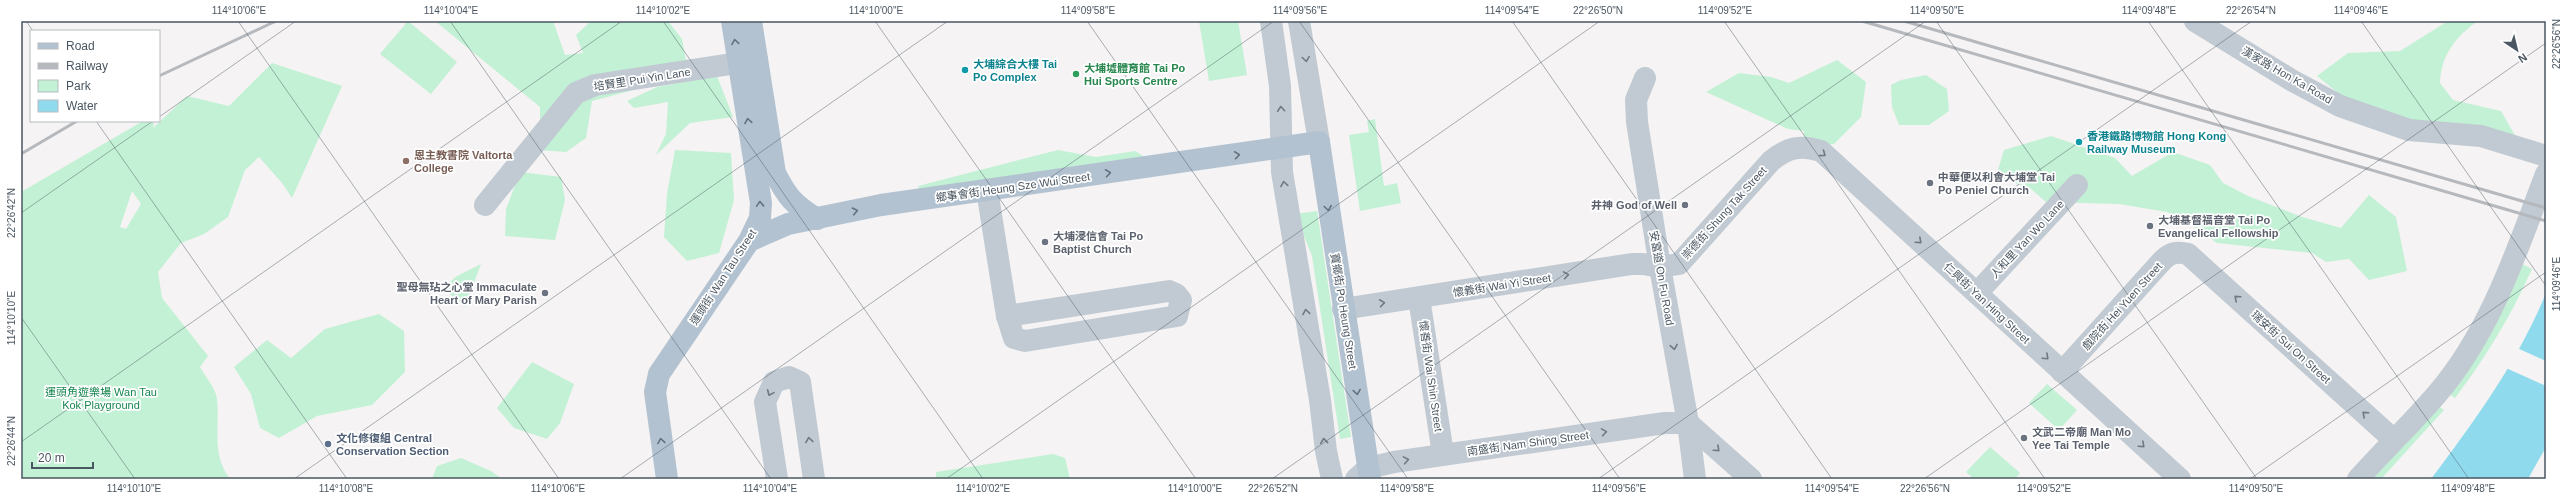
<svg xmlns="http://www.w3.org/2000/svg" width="2567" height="500" viewBox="0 0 2567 500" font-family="Helvetica,'Noto Sans TC',sans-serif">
<rect width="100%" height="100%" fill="#f5f3f3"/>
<g fill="#c3f1d5" fill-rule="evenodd">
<polygon points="408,21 457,62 431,94 380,54"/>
<polygon points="435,21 553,21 565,55 583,53 576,35 591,21 668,21 682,39 687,65 645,87 592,101 586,138 566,152 523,149 540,122 540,107"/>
<polygon points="1199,21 1238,21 1247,75 1209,81"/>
<path d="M2448 21H2478C2456 36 2441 55 2440 83L2453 100 2501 111 2517 139 2415 126 2348 101 2317 76 2348 53 2400 51Z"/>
<polygon points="1837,60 1866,82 1861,117 1834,144 1818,146 1804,143 1804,131 1788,129 1706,92 1739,73 1771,77 1789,83"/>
<path d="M272 63 342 86 292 198 282 183 259 157 245 170 228 217 204 234 181 243 158 272 162 298 208 356 200 367C205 376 216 389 217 399 220 428 211 454 230 479H21V192L143 121H154L153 128 187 96 229 106ZM132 191 141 204 126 229 120 227Z"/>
<polygon points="1926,75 1947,89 1949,111 1929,125 1899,125 1892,107 1891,85 1901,80"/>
<polygon points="717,76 733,117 690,123 656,155 666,134 668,102 634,108 627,101 657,87"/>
<polygon points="1375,119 1384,186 1397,183 1401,203 1360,211 1349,135 1369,132 1367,121"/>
<polygon points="2051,136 2115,158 2132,176 2173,152 2210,165 2223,183 2248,196 2302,217 2341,228 2369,195 2396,217 2407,271 2369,280 2349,259 2326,262 2312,253 2217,243 2187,222 2167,212 2119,204 2046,202 2030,188 1996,176 2004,150"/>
<polygon points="675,150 731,153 734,200 719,253 687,261 664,237 667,194"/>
<polygon points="1058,150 1096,157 1135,151 1153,162 924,204 918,186"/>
<polygon points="520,172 561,177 565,200 555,240 505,236 506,209"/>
<polygon points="1317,211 1351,437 1340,439 1312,256 1295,214"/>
<polygon points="481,264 465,307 443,288 457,276"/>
<path d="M2522 264 2532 269C2511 316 2486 357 2455 398L2446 392Z"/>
<polygon points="379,314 404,331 405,372 372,405 317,416 279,438 260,428 251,394 234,367 267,340 291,358 325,329"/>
<polygon points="532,362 574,384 560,423 547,439 514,428 497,408"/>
<polygon points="2047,384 2077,410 2059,430 2029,403"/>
<polygon points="2435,404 2444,410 2381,479 2367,479"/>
<polygon points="1990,447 2020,473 2015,479 1974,479 1966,472"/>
<polygon points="1053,454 1065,458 1070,479 936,479 936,472"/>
<polygon points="461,458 491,471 502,479 432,479 437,466"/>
</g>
<path fill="#90daee" d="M2546 293V447L2528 479H2431C2476 419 2517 363 2546 293Z"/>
<polygon fill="#f5f3f3" points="2517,348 2546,361 2546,386 2506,368"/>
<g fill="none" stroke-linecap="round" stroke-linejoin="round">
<g stroke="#c1cad2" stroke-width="22">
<polyline points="1271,21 1280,86 1282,172 1320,400 1326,451 1332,479"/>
<polyline points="1299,21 1319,142"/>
<polyline points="2195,21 2293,81 2340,106 2409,130 2481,136 2546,156"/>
<polyline points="1645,78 1636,100 1637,122 1660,267 1688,423 1695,479"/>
<polyline points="987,190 1007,316"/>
<polyline points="485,205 576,93 595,85 757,60"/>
<polygon points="1169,291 1176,294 1181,300 1177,316 1025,341 1014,338 1007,316"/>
<polyline points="1977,293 2077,185"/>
<polyline points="1419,298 1443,454"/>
<path d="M1343 309 1632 264H1643L1660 267 1679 264 1771 161C1787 148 1800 144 1821 151L2180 479"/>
<path d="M2062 372 2162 261C2170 253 2176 251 2188 254L2394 440"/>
<polyline points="1688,423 1751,479"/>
<polyline points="777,479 765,402 774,382 789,377 800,382 814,479"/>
<polyline points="1356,479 1368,468 1394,462 1665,423 1688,423"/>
<path d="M2358 479C2384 450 2412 423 2437 394 2491 331 2517 250 2546 174"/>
</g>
<g stroke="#b3c2d1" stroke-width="22">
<path d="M751 21 775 173C787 197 794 205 817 219"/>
<polyline points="749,241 788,224 881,205 1319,142 1370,479"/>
<polyline points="667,479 655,392 659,374 749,241 760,218 761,203 732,21"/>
</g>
<g stroke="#b5b8bd" stroke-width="3">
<polyline points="1862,21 2546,221"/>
<polyline points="1904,21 2546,208"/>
<polyline points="159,76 276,21"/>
<polyline points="21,154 77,121"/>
</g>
</g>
<defs><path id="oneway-chevron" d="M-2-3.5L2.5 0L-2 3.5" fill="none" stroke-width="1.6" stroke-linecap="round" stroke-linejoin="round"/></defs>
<g stroke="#64717d">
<use href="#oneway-chevron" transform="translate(735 42) rotate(-99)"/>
<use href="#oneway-chevron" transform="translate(748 121) rotate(-99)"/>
<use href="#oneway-chevron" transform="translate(1237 155) rotate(-8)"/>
<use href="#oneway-chevron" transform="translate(1108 173) rotate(-8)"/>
<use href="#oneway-chevron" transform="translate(760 204) rotate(-92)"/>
<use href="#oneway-chevron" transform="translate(1328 208) rotate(82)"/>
<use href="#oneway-chevron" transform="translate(855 211) rotate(-12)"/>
<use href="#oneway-chevron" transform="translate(1357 392) rotate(81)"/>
<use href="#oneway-chevron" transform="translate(661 441) rotate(-99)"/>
</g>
<g stroke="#6e7983">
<use href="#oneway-chevron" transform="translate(1306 59) rotate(82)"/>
<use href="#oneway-chevron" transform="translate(1281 109) rotate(-94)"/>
<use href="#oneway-chevron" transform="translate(1823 154) rotate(36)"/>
<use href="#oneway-chevron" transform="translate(1284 184) rotate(-99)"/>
<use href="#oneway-chevron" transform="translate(1919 241) rotate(42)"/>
<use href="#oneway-chevron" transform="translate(1566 275) rotate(-9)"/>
<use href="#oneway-chevron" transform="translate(2237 298) rotate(-138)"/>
<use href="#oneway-chevron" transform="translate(1382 303) rotate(-8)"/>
<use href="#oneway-chevron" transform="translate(1306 312) rotate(-99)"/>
<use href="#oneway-chevron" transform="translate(1674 347) rotate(80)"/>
<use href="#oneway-chevron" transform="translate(2046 357) rotate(43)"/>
<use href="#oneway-chevron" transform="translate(770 393) rotate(114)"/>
<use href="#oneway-chevron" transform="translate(2365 414) rotate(-138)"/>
<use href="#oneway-chevron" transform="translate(1604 432) rotate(-9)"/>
<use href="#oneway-chevron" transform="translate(809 440) rotate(-99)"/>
<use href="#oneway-chevron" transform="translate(1324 441) rotate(-96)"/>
<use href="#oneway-chevron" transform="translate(2142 445) rotate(42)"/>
<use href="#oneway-chevron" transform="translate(1717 449) rotate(42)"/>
<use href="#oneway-chevron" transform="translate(1406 460) rotate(-10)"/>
</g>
<path fill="none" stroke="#4a5661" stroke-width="1" stroke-opacity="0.45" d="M26 21 33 31M238 21 559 479M450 21 771 479M663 21 983 479M875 21 1196 479M1087 21 1408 479M1299 21 1620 479M1512 21 1832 479M1724 21 2045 479M1936 21 2257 479M2148 21 2469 479M2361 21 2546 286M159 117 296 21M96 121 347 479M21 213 153 121M21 317 135 479M21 442 622 21M294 479 948 21M620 479 1274 21M946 479 1600 21M1272 479 1926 21M1598 479 2252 21M1924 479 2546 43M2250 479 2546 272"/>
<g fill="#0f9aa8" stroke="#fff" stroke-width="1.5">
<circle cx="965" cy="70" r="4"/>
<circle cx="2079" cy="142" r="4"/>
</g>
<circle fill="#2e9e5b" stroke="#fff" stroke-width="1.5" cx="1076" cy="74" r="4"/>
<circle fill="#8d6e63" stroke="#fff" stroke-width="1.5" cx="406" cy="161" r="4"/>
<g fill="#6b7280" stroke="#fff" stroke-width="1.5">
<circle cx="1930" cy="183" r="4"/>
<circle cx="1685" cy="205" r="4"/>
<circle cx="2150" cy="226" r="4"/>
<circle cx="1045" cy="242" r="4"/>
<circle cx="545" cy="293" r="4"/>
<circle cx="2024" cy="438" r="4"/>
</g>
<circle fill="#5c6f8a" stroke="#fff" stroke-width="1.5" cx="328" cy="444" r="4"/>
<g text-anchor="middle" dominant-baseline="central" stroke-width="3.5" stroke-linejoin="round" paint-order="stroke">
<g font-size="11" font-weight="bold" fill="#0d838f" stroke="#fff" text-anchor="start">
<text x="973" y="64">大埔綜合大樓 Tai<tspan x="973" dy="13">Po Complex</tspan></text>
<text x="2087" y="136">香港鐵路博物館 Hong Kong<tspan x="2087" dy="13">Railway Museum</tspan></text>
</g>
<g font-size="11" font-weight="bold" fill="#27864d" stroke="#fff" text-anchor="start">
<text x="1084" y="68">大埔墟體育館 Tai Po<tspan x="1084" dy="13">Hui Sports Centre</tspan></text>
</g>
<g font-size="11" fill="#4a5661" stroke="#fff">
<text transform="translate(2287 75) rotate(30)">漢家路 Hon Ka Road</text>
<text transform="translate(642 79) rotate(-9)">培賢里 Pui Yin Lane</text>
<text transform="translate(1013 187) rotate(-8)">鄉事會街 Heung Sze Wui Street</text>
<text transform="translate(1724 213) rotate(-48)">崇德街 Shung Tak Street</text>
<text transform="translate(2027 239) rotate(-47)">人和里 Yan Wo Lane</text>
<text transform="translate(723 277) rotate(-57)">運頭街 Wan Tau Street</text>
<text transform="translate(1662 278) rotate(80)">安富道 On Fu Road</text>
<text transform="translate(1502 285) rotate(-9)">懷義街 Wai Yi Street</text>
<text transform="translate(1987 303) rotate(43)">仁興街 Yan Hing Street</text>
<text transform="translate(2122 306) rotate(-48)">戲院街 Hei Yuen Street</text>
<text transform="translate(1344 311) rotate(81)">寶鄉街 Po Heung Street</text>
<text transform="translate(2291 347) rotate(42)">瑞安街 Sui On Street</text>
<text transform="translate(1431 376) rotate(82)">懷善街 Wai Shin Street</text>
<text transform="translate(1528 443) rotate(-8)">南盛街 Nam Shing Street</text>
</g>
<g font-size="11" font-weight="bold" fill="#785e54" stroke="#fff" text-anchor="start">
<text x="414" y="155">恩主教書院 Valtorta<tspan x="414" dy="13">College</tspan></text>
</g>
<g font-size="11" font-weight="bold" fill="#5b616d" stroke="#fff" text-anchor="start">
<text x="1938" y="177">中華便以利會大埔堂 Tai<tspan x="1938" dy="13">Po Peniel Church</tspan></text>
<text x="1677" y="205" text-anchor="end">井神 God of Well</text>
<text x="2158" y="220">大埔基督福音堂 Tai Po<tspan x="2158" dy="13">Evangelical Fellowship</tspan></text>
<text x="1053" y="236">大埔浸信會 Tai Po<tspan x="1053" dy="13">Baptist Church</tspan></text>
<text x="537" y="287" text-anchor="end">聖母無玷之心堂 Immaculate<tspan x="537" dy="13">Heart of Mary Parish</tspan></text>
<text x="2032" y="432">文武二帝廟 Man Mo<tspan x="2032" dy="13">Yee Tai Temple</tspan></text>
</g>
<g font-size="11" fill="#17864f" stroke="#fff">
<text x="101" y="392">運頭角遊樂場 Wan Tau<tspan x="101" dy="13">Kok Playground</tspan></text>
</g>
<g font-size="11" font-weight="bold" fill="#4e5e75" stroke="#fff" text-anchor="start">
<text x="336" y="438">文化修復組 Central<tspan x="336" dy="13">Conservation Section</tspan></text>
</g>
</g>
<rect width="2567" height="500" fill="none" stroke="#ffffff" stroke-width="44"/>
<rect x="30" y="30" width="130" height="92" fill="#ffffff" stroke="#b7bbc0"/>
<rect x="38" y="43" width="20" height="6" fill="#b3c2d1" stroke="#b7bbc0"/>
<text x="66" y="50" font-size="12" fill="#4a5661">Road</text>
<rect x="38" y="63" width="20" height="6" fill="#b5b8bd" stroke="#b7bbc0"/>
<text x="66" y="70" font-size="12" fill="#4a5661">Railway</text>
<rect x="38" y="80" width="20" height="12" fill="#c3f1d5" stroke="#b7bbc0"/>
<text x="66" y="90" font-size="12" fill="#4a5661">Park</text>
<rect x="38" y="100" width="20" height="12" fill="#90daee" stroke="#b7bbc0"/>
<text x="66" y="110" font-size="12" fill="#4a5661">Water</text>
<g transform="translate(2517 50) rotate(145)" stroke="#ffffff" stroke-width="3" paint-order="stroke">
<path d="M0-3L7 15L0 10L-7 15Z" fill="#4a5661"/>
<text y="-6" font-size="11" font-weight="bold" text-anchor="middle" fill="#4a5661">N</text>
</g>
<path d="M32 462v6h61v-6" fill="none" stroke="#4a5661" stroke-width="2"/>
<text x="38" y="462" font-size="12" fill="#4a5661" stroke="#ffffff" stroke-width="3" paint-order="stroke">20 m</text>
<rect x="22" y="22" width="2523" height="456" fill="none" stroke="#4a5661" stroke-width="1.5"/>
<g font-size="10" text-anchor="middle" fill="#4a5661">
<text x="239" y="14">114°10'06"E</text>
<text x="451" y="14">114°10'04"E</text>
<text x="663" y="14">114°10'02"E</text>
<text x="876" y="14">114°10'00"E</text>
<text x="1088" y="14">114°09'58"E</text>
<text x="1300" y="14">114°09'56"E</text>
<text x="1512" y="14">114°09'54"E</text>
<text x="1598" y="14">22°26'50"N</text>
<text x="1725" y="14">114°09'52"E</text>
<text x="1937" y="14">114°09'50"E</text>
<text x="2149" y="14">114°09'48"E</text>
<text x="2251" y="14">22°26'54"N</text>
<text x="2361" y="14">114°09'46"E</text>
<text transform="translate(2556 44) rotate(-90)" y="4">22°26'56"N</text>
<text transform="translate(11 213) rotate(-90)" y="4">22°26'42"N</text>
<text transform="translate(2556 284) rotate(-90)" y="4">114°09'46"E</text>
<text transform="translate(11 318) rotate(-90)" y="4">114°10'10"E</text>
<text transform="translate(11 441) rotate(-90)" y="4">22°26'44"N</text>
<text x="134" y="492">114°10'10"E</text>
<text x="346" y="492">114°10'08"E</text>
<text x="558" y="492">114°10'06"E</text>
<text x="770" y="492">114°10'04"E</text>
<text x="983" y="492">114°10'02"E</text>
<text x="1195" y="492">114°10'00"E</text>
<text x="1273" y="492">22°26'52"N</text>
<text x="1407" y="492">114°09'58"E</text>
<text x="1619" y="492">114°09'56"E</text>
<text x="1832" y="492">114°09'54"E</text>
<text x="1925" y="492">22°26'56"N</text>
<text x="2044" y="492">114°09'52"E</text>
<text x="2256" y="492">114°09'50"E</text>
<text x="2468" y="492">114°09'48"E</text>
</g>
</svg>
